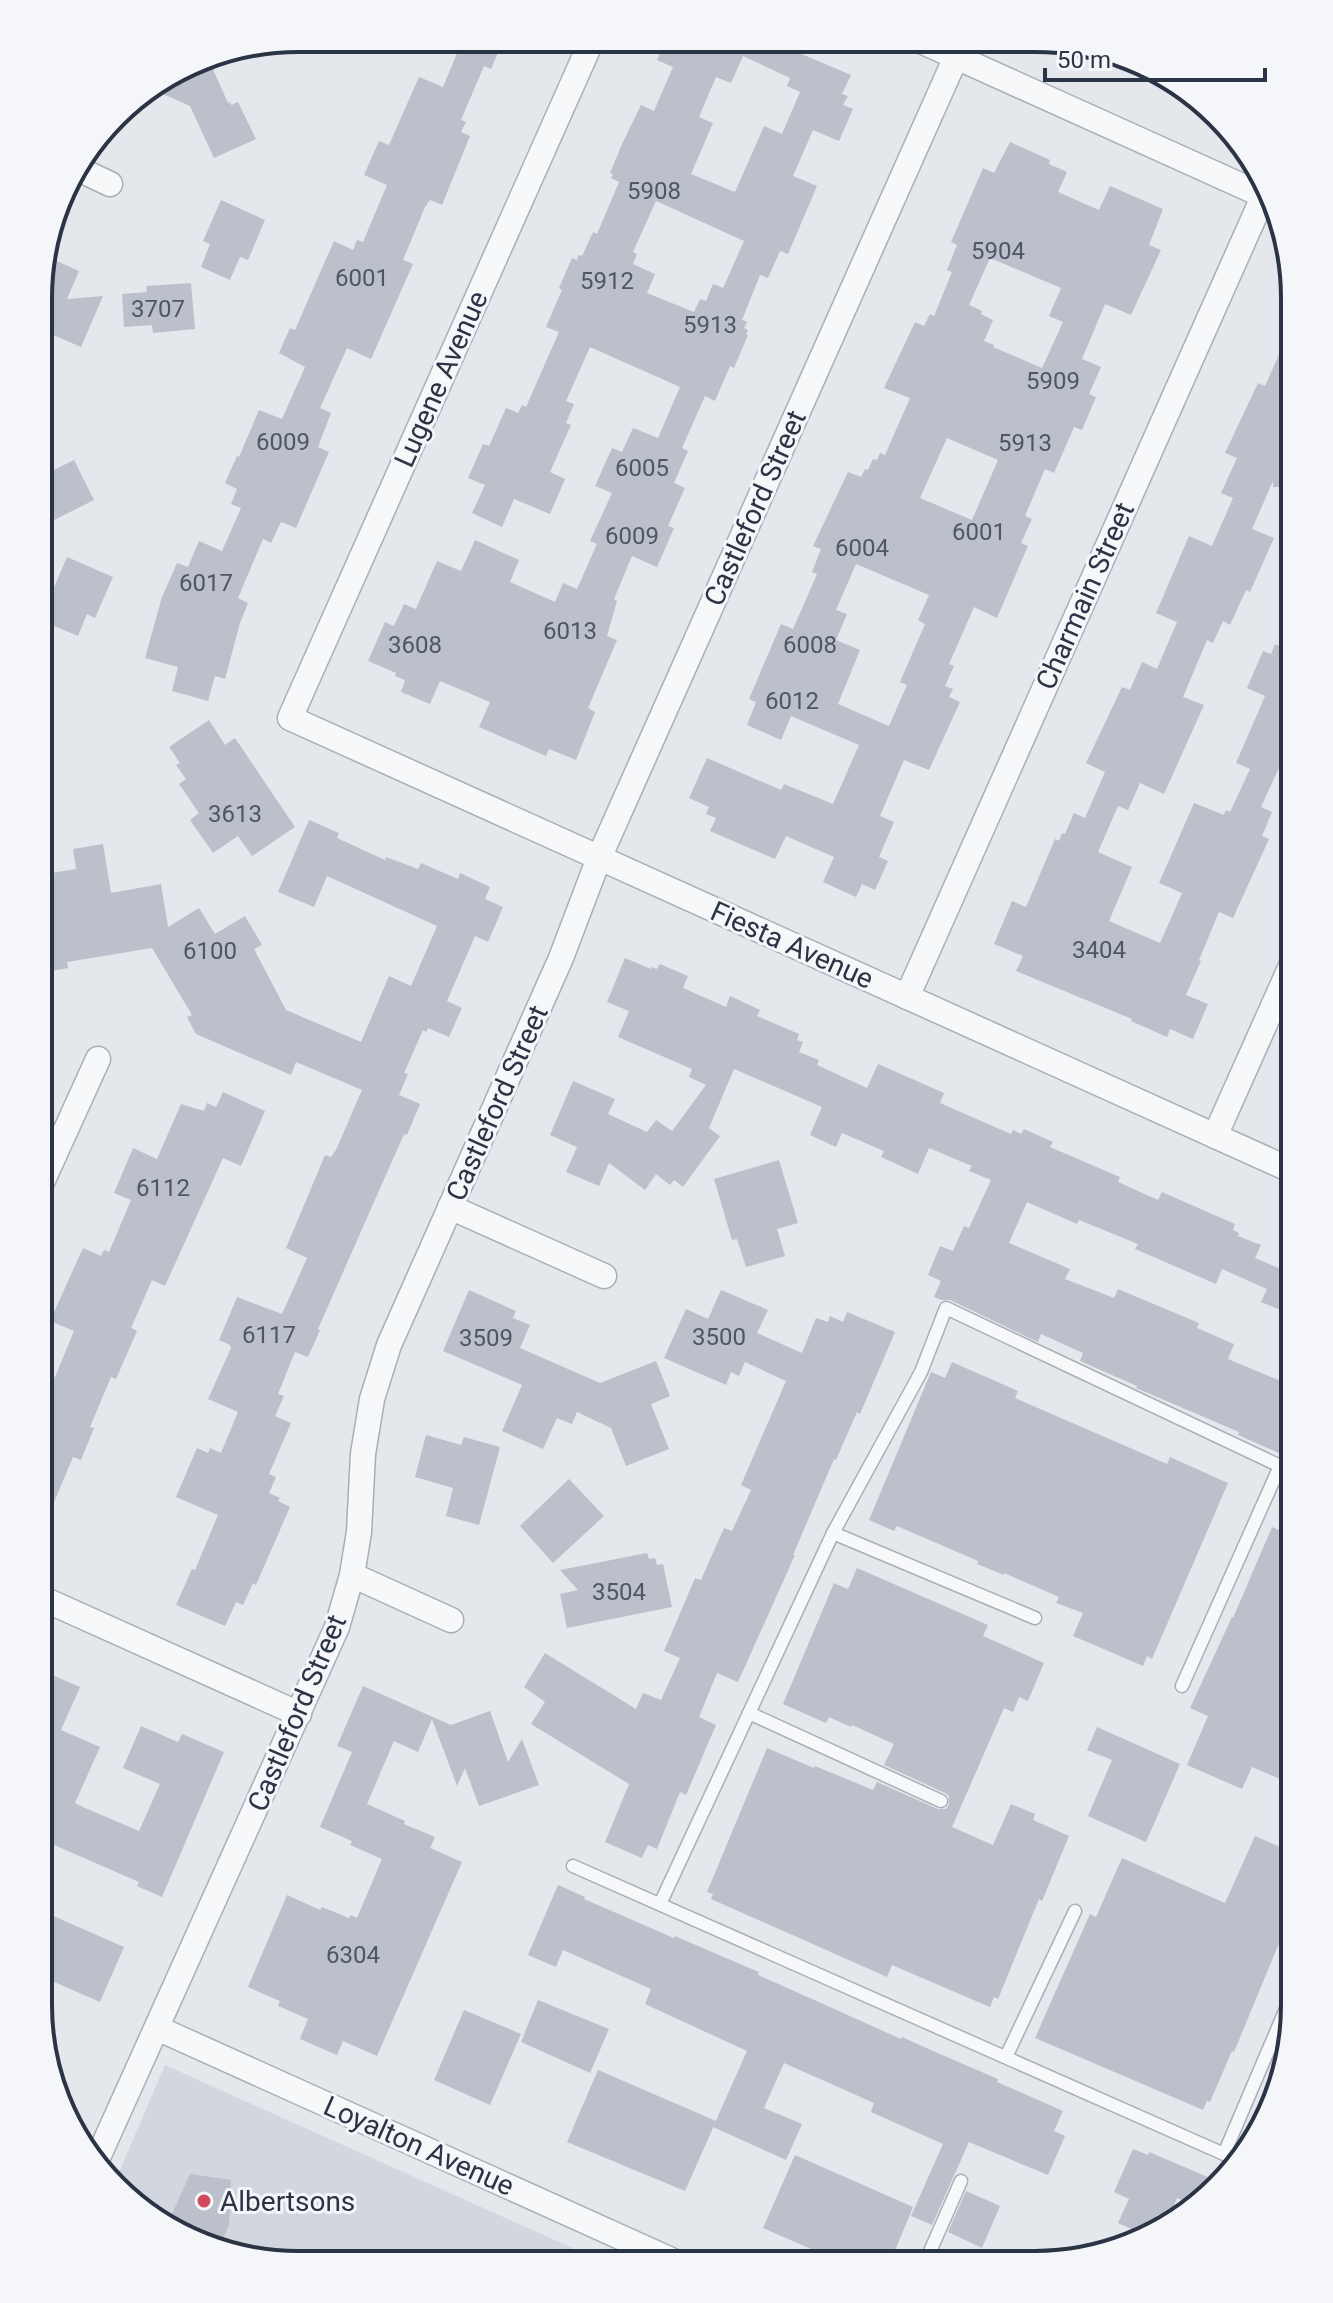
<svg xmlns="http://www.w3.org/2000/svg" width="1333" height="2303" viewBox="0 0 1333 2303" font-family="Roboto,sans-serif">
<rect width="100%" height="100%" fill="#e4e7ec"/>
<polygon fill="#d2d6de" points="165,2065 608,2264 263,2263 139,2211 114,2184"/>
<g fill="#bbc0ca" fill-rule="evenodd">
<polygon points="463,39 504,39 491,69 484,66 461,120 466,122 461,132 470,136 442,205 430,200 425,207 403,260 413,264 371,359 347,348 320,408 331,413 318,447 329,452 296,528 281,522 271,543 263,539 238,598 248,603 240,623 225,679 215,676 208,701 172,691 178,667 145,658 162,597 177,563 188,567 199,541 222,551 241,508 231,504 237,489 225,483 237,456 239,457 259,410 282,419 305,367 279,353 290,328 295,330 334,241 353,250 357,240 363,242 387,185 364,175 379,141 389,145 419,77 443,87"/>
<path d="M666 40 771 41 851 75 842 94 848 96 843 105 853 109 839 141 813 130 793 176 817 186 788 254 780 251 768 278 760 275 742 320 747 322 744 328 748 330 746 334 748 335 734 368 730 366 715 401 705 396 682 448 688 451 674 483 685 488 668 526 674 528 657 567 632 556 614 599 617 601 607 636 617 640 588 708 595 712 576 760 549 749 546 756 479 727 490 702 440 681 430 704 401 692 405 680 395 676 396 673 368 661 385 622 394 626 404 604 416 609 437 561 461 571 475 540 519 560 510 582 555 602 563 583 577 589 597 544 590 541 612 493 595 486 612 448 622 452 633 428 658 438 680 387 590 347 566 401 574 404 566 423 571 425 550 472 565 479 550 514 514 499 502 527 472 513 485 485 468 478 483 444 489 446 506 408 518 413 522 405 526 407 559 332 546 327 562 290 559 288 572 258 577 260 578 255 582 256 593 232 597 234 619 182 611 178 613 174 610 173 622 144 641 105 654 111 673 67 657 60ZM743 56 790 78 787 86 800 92 782 134 764 126 735 192 691 174 713 123 699 117 716 77 731 83ZM656 201 744 241 723 288 713 284 706 301 700 299 694 312 647 293 655 274 633 264 637 254 633 252Z"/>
<polygon points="207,56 228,103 230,102 231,105 238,102 256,139 214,158 190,106 149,88 199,58"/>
<path d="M1010 142 1050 160 1049 164 1067 172 1058 192 1099 210 1110 186 1163 209 1149 245 1161 250 1131 315 1105 304 1082 359 1101 367 1089 394 1096 397 1082 430 1074 427 1054 473 1045 469 1025 516 1032 519 1021 543 1028 546 997 618 974 607 949 664 954 666 945 686 953 689 949 697 960 702 929 770 904 760 880 816 894 822 879 857 888 861 875 890 862 884 856 897 823 882 834 857 786 836 775 859 710 831 716 818 706 814 709 807 689 798 707 758 781 790 784 784 833 804 859 745 791 716 781 740 747 725 756 702 749 699 781 624 793 629 817 574 812 572 821 549 813 546 848 472 861 477 865 469 868 470 873 459 877 460 880 453 885 455 910 398 884 388 915 322 924 326 930 314 934 316 952 272 947 270 957 245 951 242 983 168 994 173ZM990 258 1061 288 1049 316 1063 322 1042 368 993 347 994 345 984 341 993 320 981 314 982 311 969 305ZM947 438 998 460 972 520 920 498ZM856 564 929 595 918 620 925 624 900 682 907 685 889 726 838 704 860 650 836 640 847 614 836 610Z"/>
<polygon points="221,200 265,220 248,260 240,257 230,280 201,267 210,244 203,241"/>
<polygon points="52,259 79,271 67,299 103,296 81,347 51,334 40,359 40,286"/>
<polygon points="191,283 195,329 153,333 152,325 124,327 122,294 147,292 146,286"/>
<polygon points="1295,318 1295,491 1285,487 1273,487 1273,481 1252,529 1274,538 1250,592 1246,590 1230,625 1223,621 1213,643 1207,640 1183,697 1204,705 1164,794 1140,783 1128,810 1118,806 1098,852 1132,867 1109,921 1160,943 1182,893 1159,883 1194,803 1224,815 1226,810 1230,812 1250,769 1236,763 1265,696 1247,688 1263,651 1271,654 1275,644 1295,653 1295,765 1283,759 1261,807 1272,812 1262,836 1269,839 1233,918 1219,912 1199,960 1201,961 1186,995 1208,1004 1193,1039 1170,1029 1167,1037 1131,1021 1132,1019 1016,971 1023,956 994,944 1012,901 1026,907 1055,839 1059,841 1062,833 1065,834 1074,813 1085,818 1105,772 1086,763 1122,687 1130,690 1142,662 1157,669 1177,622 1156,613 1189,536 1212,546 1233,498 1221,493 1237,458 1225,453 1258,383 1265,386"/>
<polygon points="74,460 94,500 52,521 40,496 40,477"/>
<polygon points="67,557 113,577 95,618 87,614 78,636 40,620"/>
<polygon points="209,720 225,745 235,738 295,827 252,856 238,836 213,853 190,820 199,813 179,784 186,779 176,765 180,763 169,747"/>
<polygon points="309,820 339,833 337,838 385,860 386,857 418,869 421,863 458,879 460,873 490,887 485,899 503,907 488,942 475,936 447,1001 462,1008 449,1037 428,1028 426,1032 423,1030 404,1073 408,1074 399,1095 420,1104 407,1135 404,1134 318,1329 320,1330 308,1357 295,1352 278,1394 284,1396 275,1416 291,1423 269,1474 276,1477 269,1493 280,1498 278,1501 290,1507 256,1585 253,1583 243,1605 236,1602 225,1626 176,1605 192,1569 195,1570 218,1515 176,1497 197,1448 208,1453 210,1448 221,1453 238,1412 208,1399 231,1348 230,1345 219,1340 237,1297 282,1314 307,1258 286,1248 325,1155 331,1157 336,1150 362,1090 296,1062 291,1075 196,1034 187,1017 192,1015 152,948 67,962 68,968 39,973 39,875 76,869 73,849 103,844 111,893 161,884 168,927 199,908 215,934 245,916 262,945 254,949 286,1010 361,1042 389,976 411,986 437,926 327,876 314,907 278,892"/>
<polygon points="625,958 651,969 652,967 657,969 660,964 688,976 683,988 726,1007 730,996 760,1010 757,1016 799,1034 797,1040 803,1042 799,1052 819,1060 817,1065 867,1088 878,1064 944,1093 940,1103 1011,1134 1013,1130 1021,1134 1024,1129 1053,1142 1050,1147 1120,1177 1118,1182 1158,1200 1162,1192 1235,1224 1233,1230 1239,1233 1238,1236 1261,1245 1255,1258 1295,1275 1295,1316 1261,1302 1267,1289 1222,1269 1216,1284 1135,1249 1138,1244 1079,1220 1077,1224 1027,1202 1009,1243 1070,1269 1065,1279 1114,1298 1118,1289 1199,1323 1197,1328 1234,1344 1228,1359 1295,1387 1295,1460 1238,1435 1239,1432 1143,1391 1136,1388 1137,1386 1080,1361 1083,1353 1041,1334 1038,1342 950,1300 942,1300 934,1297 941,1281 928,1275 940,1246 953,1251 964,1226 969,1228 991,1180 969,1171 972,1166 929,1148 918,1174 881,1157 884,1151 842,1133 836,1147 810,1135 822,1107 734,1069 709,1128 720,1136 683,1187 674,1180 670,1185 656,1174 645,1190 609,1163 599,1186 566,1172 577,1147 550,1135 573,1081 615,1099 608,1114 647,1132 656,1120 672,1131 706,1085 689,1077 692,1069 618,1037 629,1011 607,1002"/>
<polygon points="223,1092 265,1111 241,1166 223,1158 165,1286 152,1280 131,1328 137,1331 116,1379 111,1377 90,1427 94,1428 81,1460 73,1457 39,1538 39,1386 45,1372 55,1377 74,1331 50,1321 83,1248 101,1256 104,1250 109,1252 131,1200 114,1193 133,1148 157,1159 181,1104 204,1111 207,1103 216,1107"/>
<polygon points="779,1160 798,1223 777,1229 785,1256 746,1267 737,1239 732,1240 714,1179"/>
<polygon points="469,1290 516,1311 513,1318 530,1325 520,1348 600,1383 656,1361 670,1396 651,1404 669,1449 626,1466 611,1428 577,1412 572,1424 557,1418 543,1449 502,1431 522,1385 443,1351"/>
<polygon points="721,1290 768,1310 757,1333 802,1353 816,1318 828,1322 830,1316 843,1322 847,1312 895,1332 860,1414 857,1412 836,1460 834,1459 793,1555 795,1555 738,1682 717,1673 699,1717 716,1725 686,1795 680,1792 657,1849 648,1845 642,1858 605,1842 629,1784 531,1724 545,1702 524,1687 545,1653 636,1709 643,1693 661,1700 680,1658 664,1651 695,1578 701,1580 724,1528 732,1531 751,1490 741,1485 786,1381 745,1362 739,1376 731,1372 726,1385 664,1358 686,1309 708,1319"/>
<polygon points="952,1362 1018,1391 1015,1398 1167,1464 1170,1457 1228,1483 1152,1659 1147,1656 1143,1666 1073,1636 1083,1613 1056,1603 1059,1597 1004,1573 1004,1575 977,1564 978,1561 897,1526 894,1531 869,1520 931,1372 945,1378"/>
<polygon points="426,1435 461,1445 464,1437 500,1447 479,1525 446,1516 453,1488 415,1477"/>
<polygon points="569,1479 604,1516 553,1563 520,1526"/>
<polygon points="1272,1527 1295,1537 1294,1785 1252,1767 1242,1789 1187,1765 1208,1716 1190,1708 1232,1617 1233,1618"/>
<polygon points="647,1553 649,1559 655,1558 657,1565 663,1564 672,1607 567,1628 560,1594 578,1590 560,1570"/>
<polygon points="857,1568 988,1625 983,1636 1044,1663 1028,1701 1019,1697 1013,1712 1004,1708 952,1827 993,1845 1011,1804 1035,1814 1033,1820 1069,1836 1042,1901 1039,1899 998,1999 994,1997 990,2007 892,1965 887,1977 711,1899 713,1894 707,1892 767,1748 814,1768 815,1766 873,1790 877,1782 938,1809 946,1809 949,1804 949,1796 945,1793 884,1765 894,1744 852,1725 851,1727 829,1717 826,1723 783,1704 834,1583 848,1589"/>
<polygon points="38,1669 80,1687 61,1730 100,1747 75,1803 85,1808 139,1831 160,1784 123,1768 141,1726 178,1742 182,1734 224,1752 162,1897 137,1886 139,1882 38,1838"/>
<polygon points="363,1686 451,1725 490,1711 508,1762 522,1739 539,1785 479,1806 465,1768 457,1786 432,1719 418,1752 394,1741 367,1804 405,1821 404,1824 435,1837 430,1848 462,1862 377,2056 343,2041 337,2055 300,2039 308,2019 278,2006 280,2001 248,1987 287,1895 320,1910 322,1907 349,1918 351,1915 357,1918 382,1859 350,1845 352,1841 320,1827 352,1752 337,1746"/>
<polygon points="1097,1727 1180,1764 1146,1842 1088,1816 1112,1760 1087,1750"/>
<polygon points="1255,1836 1294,1853 1294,1907 1234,2052 1232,2051 1210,2102 1207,2101 1203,2110 1035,2038 1090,1914 1096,1917 1122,1858 1225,1903"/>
<polygon points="558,1885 585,1897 584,1899 674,1938 675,1936 733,1961 759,1972 758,1975 812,1999 901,2039 902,2037 933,2051 998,2079 997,2082 1063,2111 1054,2131 1065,2136 1048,2175 969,2142 932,2225 911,2216 943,2144 871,2112 874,2103 784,2063 764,2108 802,2124 786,2160 713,2127 747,2051 645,2004 651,1989 563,1950 556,1967 528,1955"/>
<polygon points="49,1914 124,1947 100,2002 38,1975 38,1939"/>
<polygon points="538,2000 609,2029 590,2073 521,2042"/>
<polygon points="464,2010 521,2034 490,2105 434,2080"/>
<polygon points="598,2070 716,2121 685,2191 567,2142"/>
<polygon points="1133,2149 1148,2155 1149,2152 1222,2183 1198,2207 1177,2198 1168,2220 1157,2215 1147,2236 1118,2223 1129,2199 1114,2192"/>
<polygon points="795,2155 913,2207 889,2265 839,2264 824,2258 825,2255 763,2228"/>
<polygon points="190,2174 231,2180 229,2225 220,2245 168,2223"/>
<polygon points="966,2191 1000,2206 982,2248 948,2232"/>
</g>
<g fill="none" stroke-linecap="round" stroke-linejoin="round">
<defs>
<g id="lane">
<polyline points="833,1533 1035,1618"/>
<polyline points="1182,1686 1280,1466"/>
<polyline points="749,1713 941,1801"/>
<polyline points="573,1866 1224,2154 1294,1990"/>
<polyline points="660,1904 833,1533 921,1372 946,1308 1295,1473"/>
<polyline points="1006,2057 1075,1911"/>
<polyline points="924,2265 961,2181"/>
</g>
<g id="street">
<polyline points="592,40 290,718 1295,1172"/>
<polyline points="923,42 1271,199"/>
<polyline points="76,168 110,184"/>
<polyline points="907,997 1264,195"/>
<polyline points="1215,1136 1295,957"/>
<polyline points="39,1189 98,1059"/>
<polyline points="450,1207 604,1276"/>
<polyline points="352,1575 451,1620"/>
<polyline points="39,1597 299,1714"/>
<polyline points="157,2028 680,2264"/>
<polyline points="95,2164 337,1627 352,1575 359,1532 363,1454 372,1399 389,1345 561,958 599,858 956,57"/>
</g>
</defs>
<use href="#lane" stroke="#a9aeb7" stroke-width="15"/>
<use href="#street" stroke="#a9aeb7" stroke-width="27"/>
<use href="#lane" stroke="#f7f8fa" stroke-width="12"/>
<use href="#street" stroke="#f7f8fa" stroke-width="24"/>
</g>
<circle fill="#d1495b" stroke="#f4f6f9" stroke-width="3" cx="204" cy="2201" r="8"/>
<g text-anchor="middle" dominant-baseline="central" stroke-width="6" stroke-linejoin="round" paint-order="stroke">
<g font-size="24" fill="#4f5766">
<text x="654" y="191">5908</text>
<text x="998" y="251">5904</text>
<text x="362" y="278">6001</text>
<text x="607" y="281">5912</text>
<text x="158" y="309">3707</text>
<text x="710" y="325">5913</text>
<text x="1053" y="381">5909</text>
<text x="283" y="442">6009</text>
<text x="1025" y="443">5913</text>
<text x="642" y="468">6005</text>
<text x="979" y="532">6001</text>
<text x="632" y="536">6009</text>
<text x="862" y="548">6004</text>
<text x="206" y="583">6017</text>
<text x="570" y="631">6013</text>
<text x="415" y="645">3608</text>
<text x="810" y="645">6008</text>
<text x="792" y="701">6012</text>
<text x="235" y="814">3613</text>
<text x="1099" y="950">3404</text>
<text x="210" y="951">6100</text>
<text x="163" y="1188">6112</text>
<text x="269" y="1335">6117</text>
<text x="719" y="1337">3500</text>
<text x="486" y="1338">3509</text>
<text x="619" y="1592">3504</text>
<text x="353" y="1955">6304</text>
</g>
<g font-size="28" fill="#2b3445" stroke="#f4f6f9">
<text transform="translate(441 379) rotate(-66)">Lugene Avenue</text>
<text transform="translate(755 508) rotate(-66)">Castleford Street</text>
<text transform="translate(1085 596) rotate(-66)">Charmain Street</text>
<text transform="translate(792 945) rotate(24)">Fiesta Avenue</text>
<text transform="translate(497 1103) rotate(-66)">Castleford Street</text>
<text transform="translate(297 1713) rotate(-67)">Castleford Street</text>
<text transform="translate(419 2146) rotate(24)">Loyalton Avenue</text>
</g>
<g font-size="28" fill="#2b3445" stroke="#f4f6f9" text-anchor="start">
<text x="220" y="2201">Albertsons</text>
</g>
</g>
<path d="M0 0H1333V2303H0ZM298 52H1035A246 246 0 0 1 1281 298V2005A246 246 0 0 1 1035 2251H298A246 246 0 0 1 52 2005V298A246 246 0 0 1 298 52Z" fill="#f4f6f9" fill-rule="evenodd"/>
<path fill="none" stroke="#2b3445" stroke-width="4" d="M298 52H1035A246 246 0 0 1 1281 298V2005A246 246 0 0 1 1035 2251H298A246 246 0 0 1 52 2005V298A246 246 0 0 1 298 52Z"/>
<path d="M1045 68v12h220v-12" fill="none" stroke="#2b3445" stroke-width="4"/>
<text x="1057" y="68" font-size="24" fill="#2b3445" stroke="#f4f6f9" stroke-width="6" paint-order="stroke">50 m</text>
</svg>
